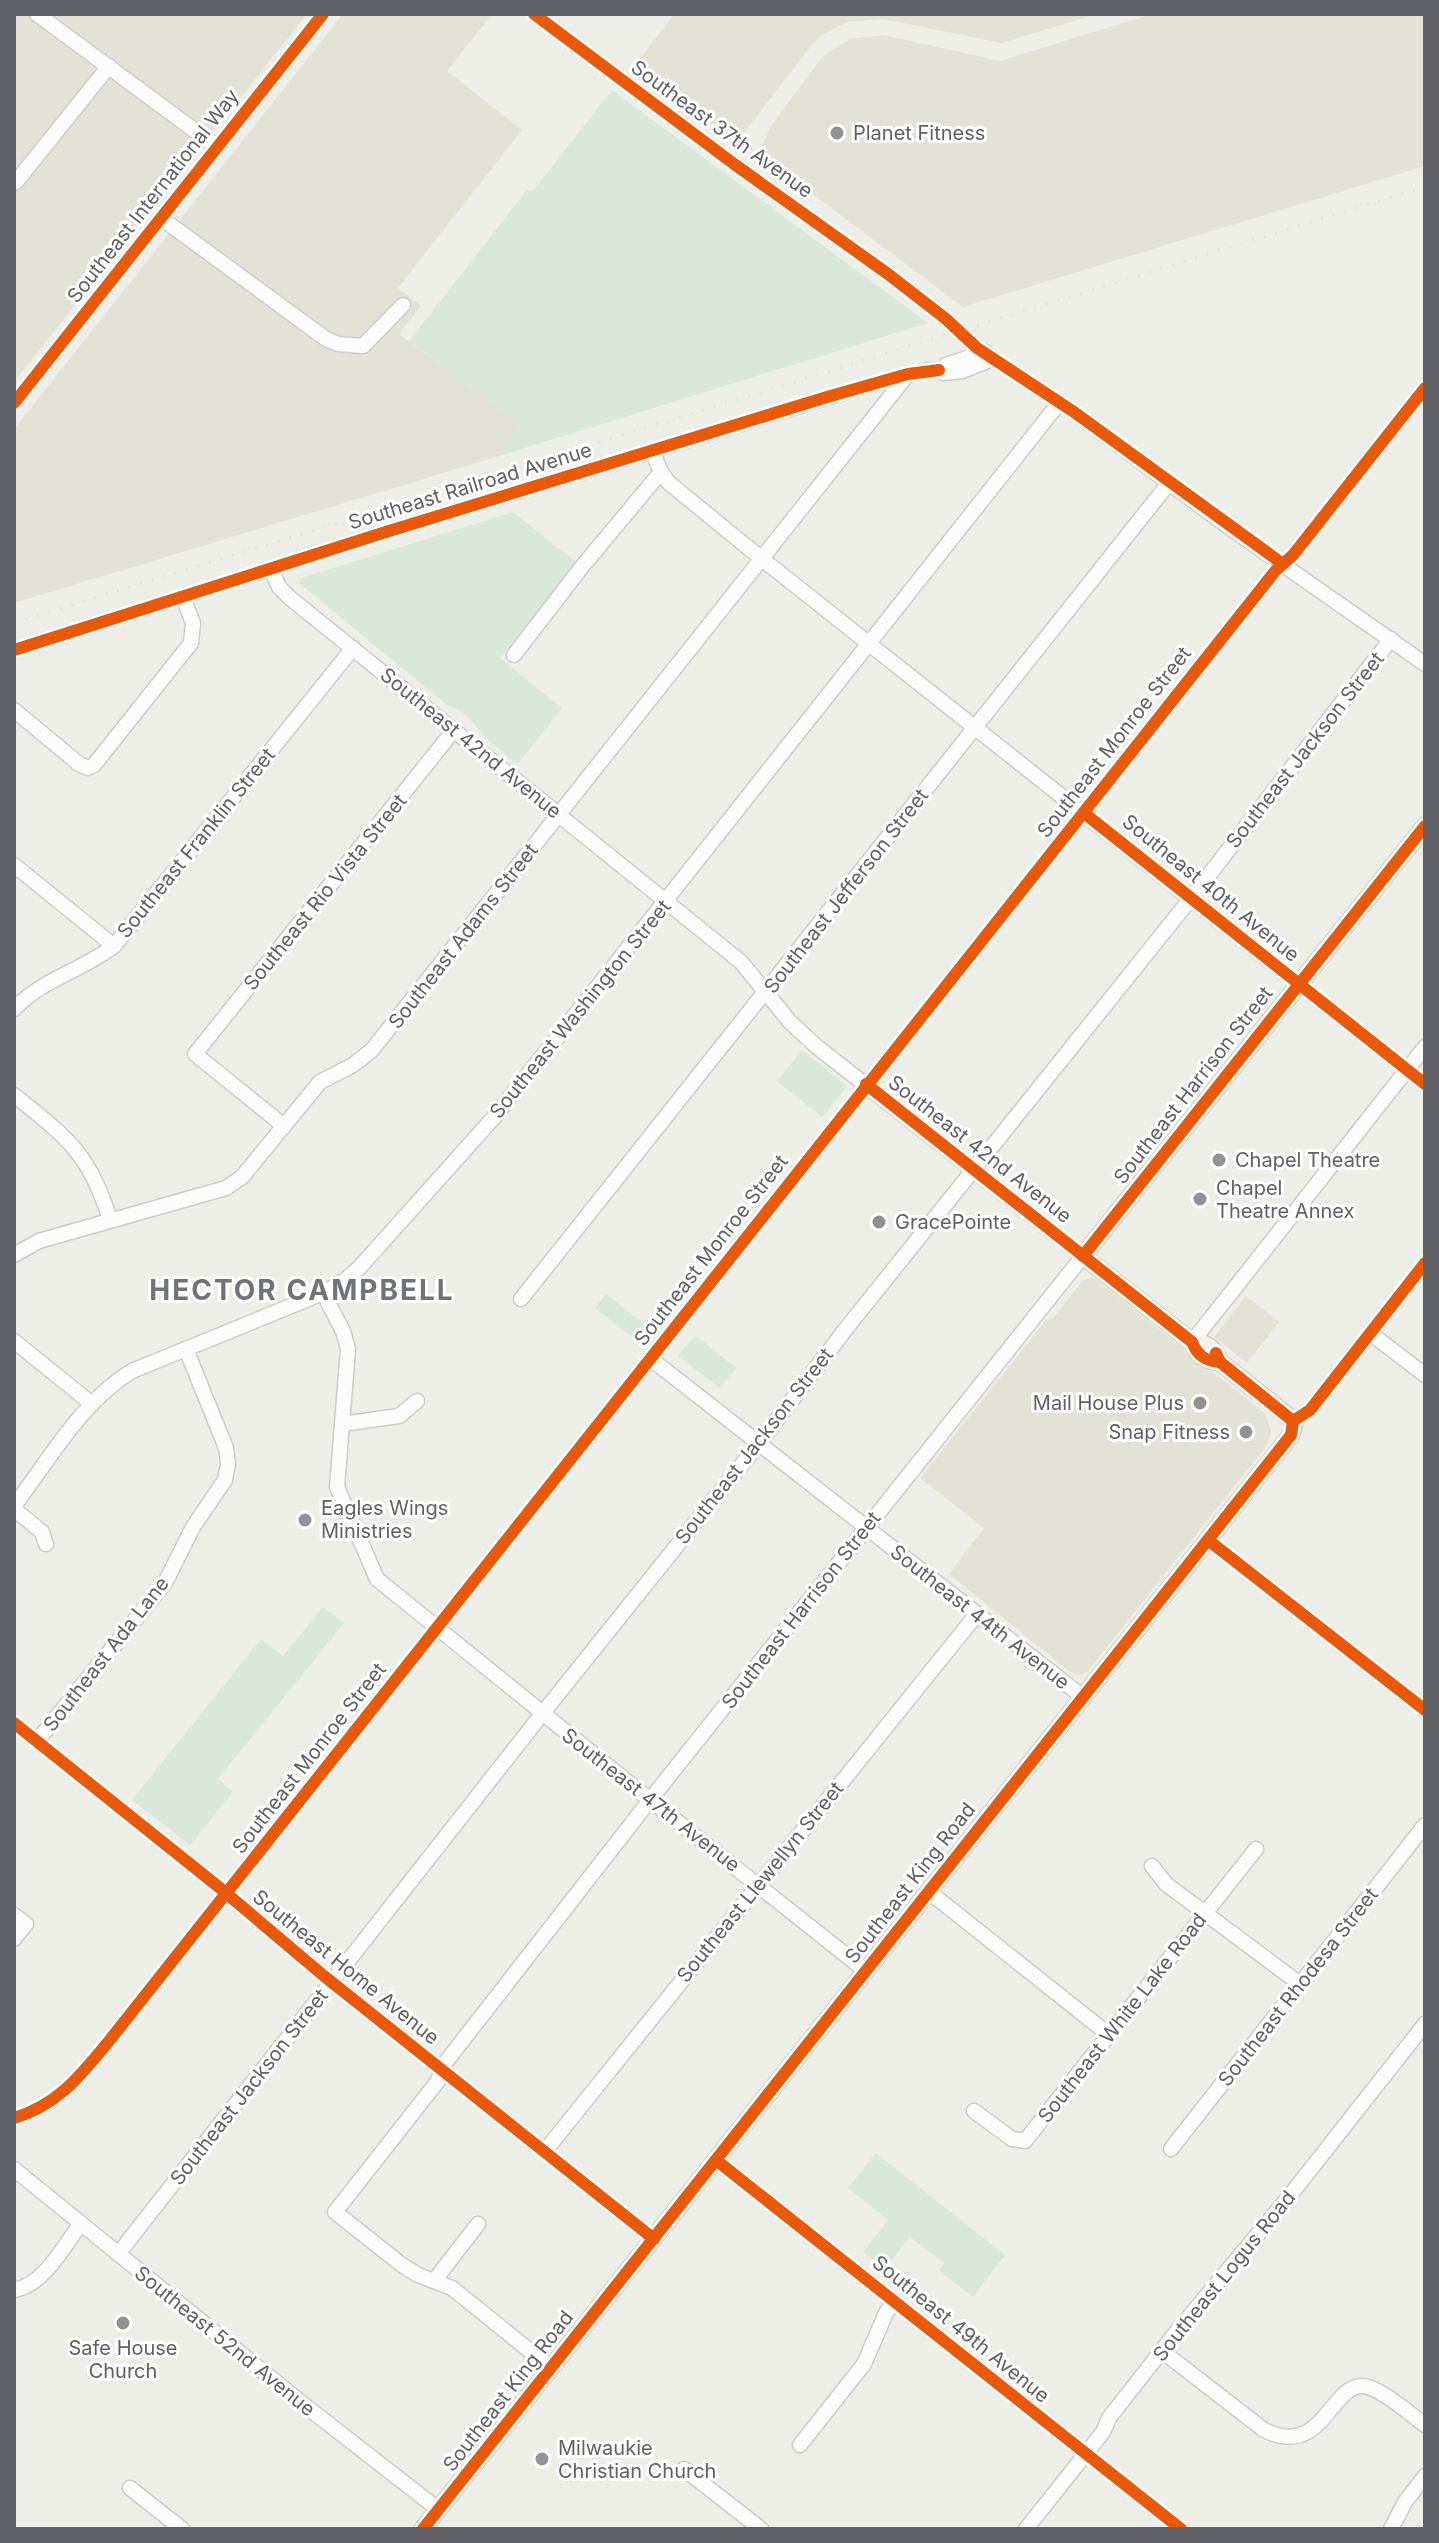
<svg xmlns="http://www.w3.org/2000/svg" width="1439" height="2543" viewBox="0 0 1439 2543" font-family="Inter,sans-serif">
<rect width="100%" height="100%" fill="#eeeee9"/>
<g fill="#e3e2d7">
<polygon points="14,14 307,14 14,382"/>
<polygon points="343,14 492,14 447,71 522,130 398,288 421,306 399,334 521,425 496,457 14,603 14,429"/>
<polygon points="674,14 1097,14 1002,43 883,19 847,22 823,34 811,46 740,138 729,139 633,68"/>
<polygon points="1152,14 1425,14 1425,166 963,307 758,153 773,123 823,56 849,39 883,35 1000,61"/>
<polygon points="1090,1278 1095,1279 1265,1413 1271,1430 1268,1444 1088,1671 1079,1675 1070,1672 949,1574 984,1528 920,1478 1047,1319 1053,1318 1083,1280"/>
<polygon points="1246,1296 1279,1322 1247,1363 1214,1337"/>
</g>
<g fill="#d9e8da">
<polygon points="612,90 928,323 496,457 521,425 409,341 527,190 532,192"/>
<path d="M513 512 576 562 500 658 562 708 518 764C508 756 497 748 487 739 474 726 468 711 448 706L299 583 301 578Z"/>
<polygon points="802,1050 847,1086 822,1117 777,1081"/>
<polygon points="606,1294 644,1324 643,1327 651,1333 642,1345 595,1308"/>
<polygon points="695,1335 736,1368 720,1388 678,1356"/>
<polygon points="323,1607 344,1623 218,1779 233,1792 190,1845 132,1800 261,1639 283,1656"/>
<polygon points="876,2153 1005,2255 973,2297 939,2270 944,2263 910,2237 884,2269 863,2252 888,2220 848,2188"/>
</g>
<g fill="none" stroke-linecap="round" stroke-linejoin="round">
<defs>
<g id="minor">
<polyline points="37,14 217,147"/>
<polyline points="534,14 734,164 888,274 946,319 977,348 1074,412 1226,525 1425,664"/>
<polyline points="16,182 109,66"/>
<polyline points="161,218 326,339 338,344 363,346 403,305"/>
<polyline points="946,365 985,352"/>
<polyline points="14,403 323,14"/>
<polyline points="652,451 661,472 669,483 762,559 1425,1084"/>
<polyline points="271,569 279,587 290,598 741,962 790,1022 816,1046 1083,1256 650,1800 445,2063 438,2081 335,2212 402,2265 418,2275 452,2288 551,2368"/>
<polyline points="14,650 389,531 862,387 928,370 939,370 943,373 962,371 985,362 985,352"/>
<polyline points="514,655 581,568 661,472"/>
<polyline points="14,710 79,764 88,768 94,765 191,643 193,623 183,597"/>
<polyline points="14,865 114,946"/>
<path d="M14 1009C44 978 81 971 114 946L353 648"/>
<path d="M14 1095C67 1138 89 1152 110 1220"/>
<polyline points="284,1126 195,1054 454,730"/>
<polyline points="14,1255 39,1241 226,1188 242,1177 320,1082 353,1065 372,1050 908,374"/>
<polyline points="323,1293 343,1331 348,1349 337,1487 377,1579 650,1800 866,1971"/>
<polyline points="521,1299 1169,483"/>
<polyline points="1370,1333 1425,1375"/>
<polyline points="14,1341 92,1404"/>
<polyline points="1192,1342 1425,1047"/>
<polyline points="651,1359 1083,1697"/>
<polyline points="1293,1421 1310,1410 1425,1263"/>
<polyline points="342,1424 399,1416 417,1401"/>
<path d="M14 1506C49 1460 82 1401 132 1371L323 1293 344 1281 360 1267 496 1115 1059 403"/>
<polyline points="14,1509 42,1532 46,1544"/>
<polyline points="1208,1540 1425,1710"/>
<polyline points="14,1723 220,1888 324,1976 654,2239"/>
<polyline points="37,1741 165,1583 193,1527 225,1480 228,1464 226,1448 186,1349"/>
<polyline points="1152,1866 1166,1884 1300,1984"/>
<polyline points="928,1891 1108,2034"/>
<polyline points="14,1915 26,1924 14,1939"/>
<polyline points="974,2111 1012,2139 1025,2141 1256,1849"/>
<path d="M14 2118C58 2105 81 2075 109 2041L1276 570 1293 555 1425 388"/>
<polyline points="1171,2149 1425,1825"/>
<polyline points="545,2151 977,1614"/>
<polyline points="716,2160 1181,2529"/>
<polyline points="14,2169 303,2404 439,2510"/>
<polyline points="118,2254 542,1714 760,1442 845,1330 1192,897 1391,639"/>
<polyline points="434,2281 478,2224"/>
<path d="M14 2290C44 2285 63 2247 80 2225"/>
<path d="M1162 2351 1264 2430C1322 2459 1330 2386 1362 2386 1379 2386 1411 2415 1425 2425"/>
<polyline points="800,2445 864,2364 886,2313 895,2301"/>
<polyline points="684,2469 761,2529"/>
<polyline points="130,2488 182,2529"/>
<polyline points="1026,2529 1103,2432 1109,2418 1178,2330 1284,2203 1425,2024"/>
<polyline points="1391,2529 1405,2502 1425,2476"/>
</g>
<g id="major">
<path d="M1220 1362C1205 1361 1197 1355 1192 1342L1083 1256 1425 826"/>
<path d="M423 2529 1291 1435 1294 1425 1289 1417 1220 1362C1214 1348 1207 1342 1192 1342"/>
</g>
</defs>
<use href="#minor" stroke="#cccccb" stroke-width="17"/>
<use href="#major" stroke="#d2d0bb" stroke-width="19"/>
<use href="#minor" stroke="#fcfcfc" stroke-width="14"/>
<use href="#major" stroke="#f2f2ea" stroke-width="16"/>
<polyline stroke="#e3e3e3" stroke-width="3" stroke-dasharray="2 10" stroke-linecap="butt" points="14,623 1425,187"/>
<defs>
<g id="cycleway">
<polyline points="534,14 734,164 888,274 946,319 977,348 1074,412 1283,564"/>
<polyline points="14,403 323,14"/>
<polyline points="14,650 389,531 827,397 908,374 939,370"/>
<polyline points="1084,813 1425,1084"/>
<path d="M866 1084 1192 1342C1197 1355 1205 1361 1220 1362"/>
<polyline points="1083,1256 1425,826"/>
<polyline points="1216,1353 1220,1362 1293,1421"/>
<polyline points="1293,1421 1310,1410 1425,1263"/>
<polyline points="1208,1540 1425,1710"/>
<polyline points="14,1723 220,1888 324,1976 654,2239"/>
<path d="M14 2118C58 2105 81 2075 109 2041L1276 570 1293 555 1425 388"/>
<polyline points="716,2160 1181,2529"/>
<polyline points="423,2529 1291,1435 1293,1421"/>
</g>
</defs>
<use href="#cycleway" stroke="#fff" stroke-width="17"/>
<use href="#cycleway" stroke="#e8590c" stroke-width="12"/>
</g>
<g fill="#929294" stroke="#fff" stroke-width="3">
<circle cx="837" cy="133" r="8"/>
<circle cx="1219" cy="1160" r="8"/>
<circle cx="1200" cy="1199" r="8"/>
<circle cx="879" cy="1222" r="8"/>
<circle cx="1200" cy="1403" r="8"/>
<circle cx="1246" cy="1432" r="8"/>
<circle cx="305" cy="1520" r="8"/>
<circle cx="123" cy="2323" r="8"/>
<circle cx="542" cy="2459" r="8"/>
</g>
<g text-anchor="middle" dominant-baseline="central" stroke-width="6" stroke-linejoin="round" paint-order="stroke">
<g font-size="20" fill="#606166" stroke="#fff">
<text transform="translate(722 129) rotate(36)">Southeast 37th Avenue</text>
<text transform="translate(153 196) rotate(-52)">Southeast International Way</text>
<text transform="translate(470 486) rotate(-17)">Southeast Railroad Avenue</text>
<text transform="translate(1114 742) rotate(-52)">Southeast Monroe Street</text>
<text transform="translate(471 743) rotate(39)">Southeast 42nd Avenue</text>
<text transform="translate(1305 750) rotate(-52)">Southeast Jackson Street</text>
<text transform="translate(196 843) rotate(-51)">Southeast Franklin Street</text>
<text transform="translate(1211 888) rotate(39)">Southeast 40th Avenue</text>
<text transform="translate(846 891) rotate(-52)">Southeast Jefferson Street</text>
<text transform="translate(325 892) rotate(-51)">Southeast Rio Vista Street</text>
<text transform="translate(463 936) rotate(-52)">Southeast Adams Street</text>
<text transform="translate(580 1009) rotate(-51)">Southeast Washington Street</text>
<text transform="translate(1193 1085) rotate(-52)">Southeast Harrison Street</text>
<text transform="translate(980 1149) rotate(38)">Southeast 42nd Avenue</text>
<text transform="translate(711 1250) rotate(-52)">Southeast Monroe Street</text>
<text transform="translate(754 1446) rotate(-52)">Southeast Jackson Street</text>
<text transform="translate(801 1610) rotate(-52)">Southeast Harrison Street</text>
<text transform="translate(980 1617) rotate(38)">Southeast 44th Avenue</text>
<text transform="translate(106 1654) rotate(-52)">Southeast Ada Lane</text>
<text transform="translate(309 1758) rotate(-52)">Southeast Monroe Street</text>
<text transform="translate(651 1800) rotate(38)">Southeast 47th Avenue</text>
<text transform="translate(760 1882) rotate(-51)">Southeast Llewellyn Street</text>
<text transform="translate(910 1883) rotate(-52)">Southeast King Road</text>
<text transform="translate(346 1967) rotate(39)">Southeast Home Avenue</text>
<text transform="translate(1298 1987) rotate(-52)">Southeast Rhodesa Street</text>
<text transform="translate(1122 2018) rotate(-52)">Southeast White Lake Road</text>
<text transform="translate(249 2087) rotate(-52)">Southeast Jackson Street</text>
<text transform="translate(1224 2276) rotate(-51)">Southeast Logus Road</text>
<text transform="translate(961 2329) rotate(39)">Southeast 49th Avenue</text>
<text transform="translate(225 2341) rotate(39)">Southeast 52nd Avenue</text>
<text transform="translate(508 2391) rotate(-52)">Southeast King Road</text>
</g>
<g font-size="20" fill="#606166" stroke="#fff" text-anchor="start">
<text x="853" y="133">Planet Fitness</text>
<text x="1235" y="1160">Chapel Theatre</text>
<text x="1216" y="1188">Chapel<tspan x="1216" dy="23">Theatre Annex</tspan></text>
<text x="895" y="1222">GracePointe</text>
<text x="1184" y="1403" text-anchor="end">Mail House Plus</text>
<text x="1230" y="1432" text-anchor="end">Snap Fitness</text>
<text x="321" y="1508">Eagles Wings<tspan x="321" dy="23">Ministries</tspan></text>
<text x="123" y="2348" text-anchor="middle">Safe House<tspan x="123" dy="23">Church</tspan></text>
<text x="558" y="2448">Milwaukie<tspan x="558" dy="23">Christian Church</tspan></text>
</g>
<g font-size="28" font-weight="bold" letter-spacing="2" fill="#717378" stroke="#fff">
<text x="302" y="1290">HECTOR CAMPBELL</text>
</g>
</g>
<rect width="1439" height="2543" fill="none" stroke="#606166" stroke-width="32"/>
</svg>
